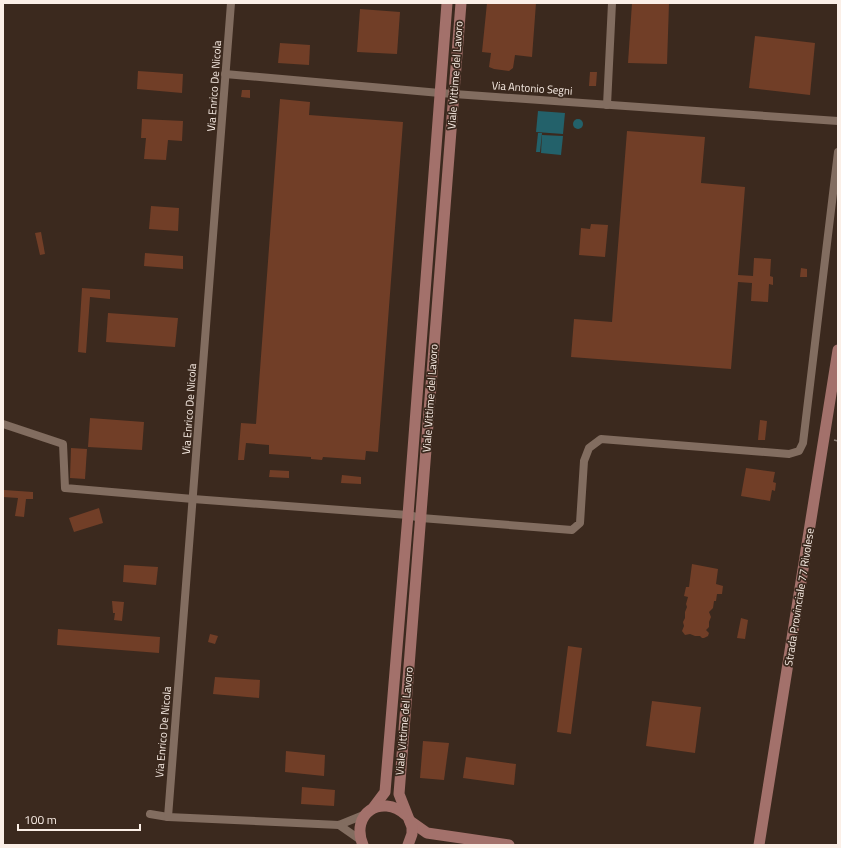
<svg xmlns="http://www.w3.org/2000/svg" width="841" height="848" viewBox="0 0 841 848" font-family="'Titillium Web',sans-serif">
<rect width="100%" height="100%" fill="#3b291e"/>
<g fill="#23616a">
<polygon points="538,111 565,113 563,134 536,132"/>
<circle cx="578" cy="124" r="5"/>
<polygon points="538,133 542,133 540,152 536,152"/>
<polygon points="542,135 563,136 561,155 541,153"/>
</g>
<g fill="#713e27">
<polygon points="487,3 536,3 532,57 515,55 513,68 509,71 494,69 489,67 491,53 482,52"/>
<polygon points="632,3 669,3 667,64 628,63"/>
<polygon points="360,9 400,12 397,54 357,52"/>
<polygon points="755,36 815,43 810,95 749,88"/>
<polygon points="280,43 310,45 309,65 278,63"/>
<polygon points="138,71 183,74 182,93 137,89"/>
<polygon points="590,72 597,72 596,86 589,86"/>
<polygon points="242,90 250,90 250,98 241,97"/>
<polygon points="280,99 310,102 309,115 403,122 378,452 366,451 365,460 323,457 322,460 311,459 311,457 269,454 269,445 246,443 244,460 238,460 241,423 256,424"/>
<polygon points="142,119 183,121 182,141 168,140 166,160 144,159 146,138 141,138"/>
<polygon points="627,131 705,137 701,183 745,187 738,275 753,276 754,258 771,259 770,276 773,277 773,285 769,284 768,302 751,301 752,283 738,282 731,369 571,357 574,319 612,322"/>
<polygon points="151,206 179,208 178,231 149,229"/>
<polygon points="591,224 608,225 605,257 579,255 581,228 590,229"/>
<polygon points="41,232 45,254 40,255 35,233"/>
<polygon points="145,253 183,256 183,269 144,266"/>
<polygon points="801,268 807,269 807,277 800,277"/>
<polygon points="82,288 110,290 110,299 90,297 86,353 78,352"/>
<polygon points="108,313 178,318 175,347 106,342"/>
<polygon points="90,418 144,422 142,450 88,447"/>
<polygon points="760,420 767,421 765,440 758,440"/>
<polygon points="71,448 87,449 85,479 70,478"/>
<polygon points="746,468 775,472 773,482 776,483 775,491 772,490 770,501 741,496"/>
<polygon points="270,470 289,471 289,478 269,477"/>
<polygon points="342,475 361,477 361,484 341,483"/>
<polygon points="4,490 33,492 33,499 26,499 24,517 15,516 18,498 3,497"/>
<polygon points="99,508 103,523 74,532 69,518"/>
<polygon points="692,564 718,569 716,584 723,586 722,594 717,594 716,601 714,601 713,608 709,612 711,617 709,622 709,627 706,630 709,633 708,636 704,638 702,638 700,636 695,636 690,634 685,635 682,631 684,626 683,622 685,618 685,612 687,607 686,604 688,597 684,596 686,587 689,587"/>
<polygon points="124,565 158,567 156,585 123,582"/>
<polygon points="112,601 124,602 122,621 114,620 115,613 113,613"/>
<polygon points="741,618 748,620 745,639 737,638"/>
<polygon points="58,629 160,637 159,653 57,645"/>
<polygon points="210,634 218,636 215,644 208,642"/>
<polygon points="568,646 582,648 571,734 557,732"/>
<polygon points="215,677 260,680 259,698 213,694"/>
<polygon points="652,701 701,707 695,753 646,746"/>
<polygon points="423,741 449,743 444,780 420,778"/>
<polygon points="286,751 325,755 324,776 285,772"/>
<polygon points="466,757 516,764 514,785 463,778"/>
<polygon points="302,787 335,790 334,806 301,804"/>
</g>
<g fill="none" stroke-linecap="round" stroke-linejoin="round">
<polyline stroke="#8e7f75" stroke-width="1.5" stroke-dasharray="4 2" stroke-linecap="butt" points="834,440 838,441"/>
<g stroke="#826d60" stroke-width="8">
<polyline points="225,74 440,93 838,121"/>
<polyline points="607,105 612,3"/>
<polyline points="3,424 63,444 65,488 193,499 408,515 421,518 572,530 580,523 584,461 589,448 601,439 789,454 799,451 803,443 838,152"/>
<polyline points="150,814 168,817 339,825 366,814"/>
<polyline points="168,817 231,3"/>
<polyline points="339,825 362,841"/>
</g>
<g stroke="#a3716b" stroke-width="11">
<polyline points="373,808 385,792 408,515 447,3"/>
<polyline points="410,821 427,833 509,845"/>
<path d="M363 845C350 814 381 793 406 815"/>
<polyline points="408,845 412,834 412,827 399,794 461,3"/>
<polyline points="759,845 838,350"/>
</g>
</g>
<g text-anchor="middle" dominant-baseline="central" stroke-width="3.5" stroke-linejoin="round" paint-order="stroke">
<g font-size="11" fill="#fbefe7" stroke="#3b291e">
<text transform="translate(455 75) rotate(-86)">Viale Vittime del Lavoro</text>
<text transform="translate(214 86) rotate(-86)">Via Enrico De Nicola</text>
<text transform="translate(532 88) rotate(4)">Via Antonio Segni</text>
<text transform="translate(430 398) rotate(-86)">Viale Vittime del Lavoro</text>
<text transform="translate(189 409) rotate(-86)">Via Enrico De Nicola</text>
<text transform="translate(799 597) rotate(-81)">Strada Provinciale 77 Rivolese</text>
<text transform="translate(404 721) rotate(-85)">Viale Vittime del Lavoro</text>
<text transform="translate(163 732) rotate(-85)">Via Enrico De Nicola</text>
</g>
</g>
<rect width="841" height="848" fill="none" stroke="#fbefe7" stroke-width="8"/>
<path d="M18 824v6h122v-6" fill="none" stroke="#fbefe7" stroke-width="2"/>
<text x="24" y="824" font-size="12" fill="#fbefe7" stroke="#3b291e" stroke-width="3" paint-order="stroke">100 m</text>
</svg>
